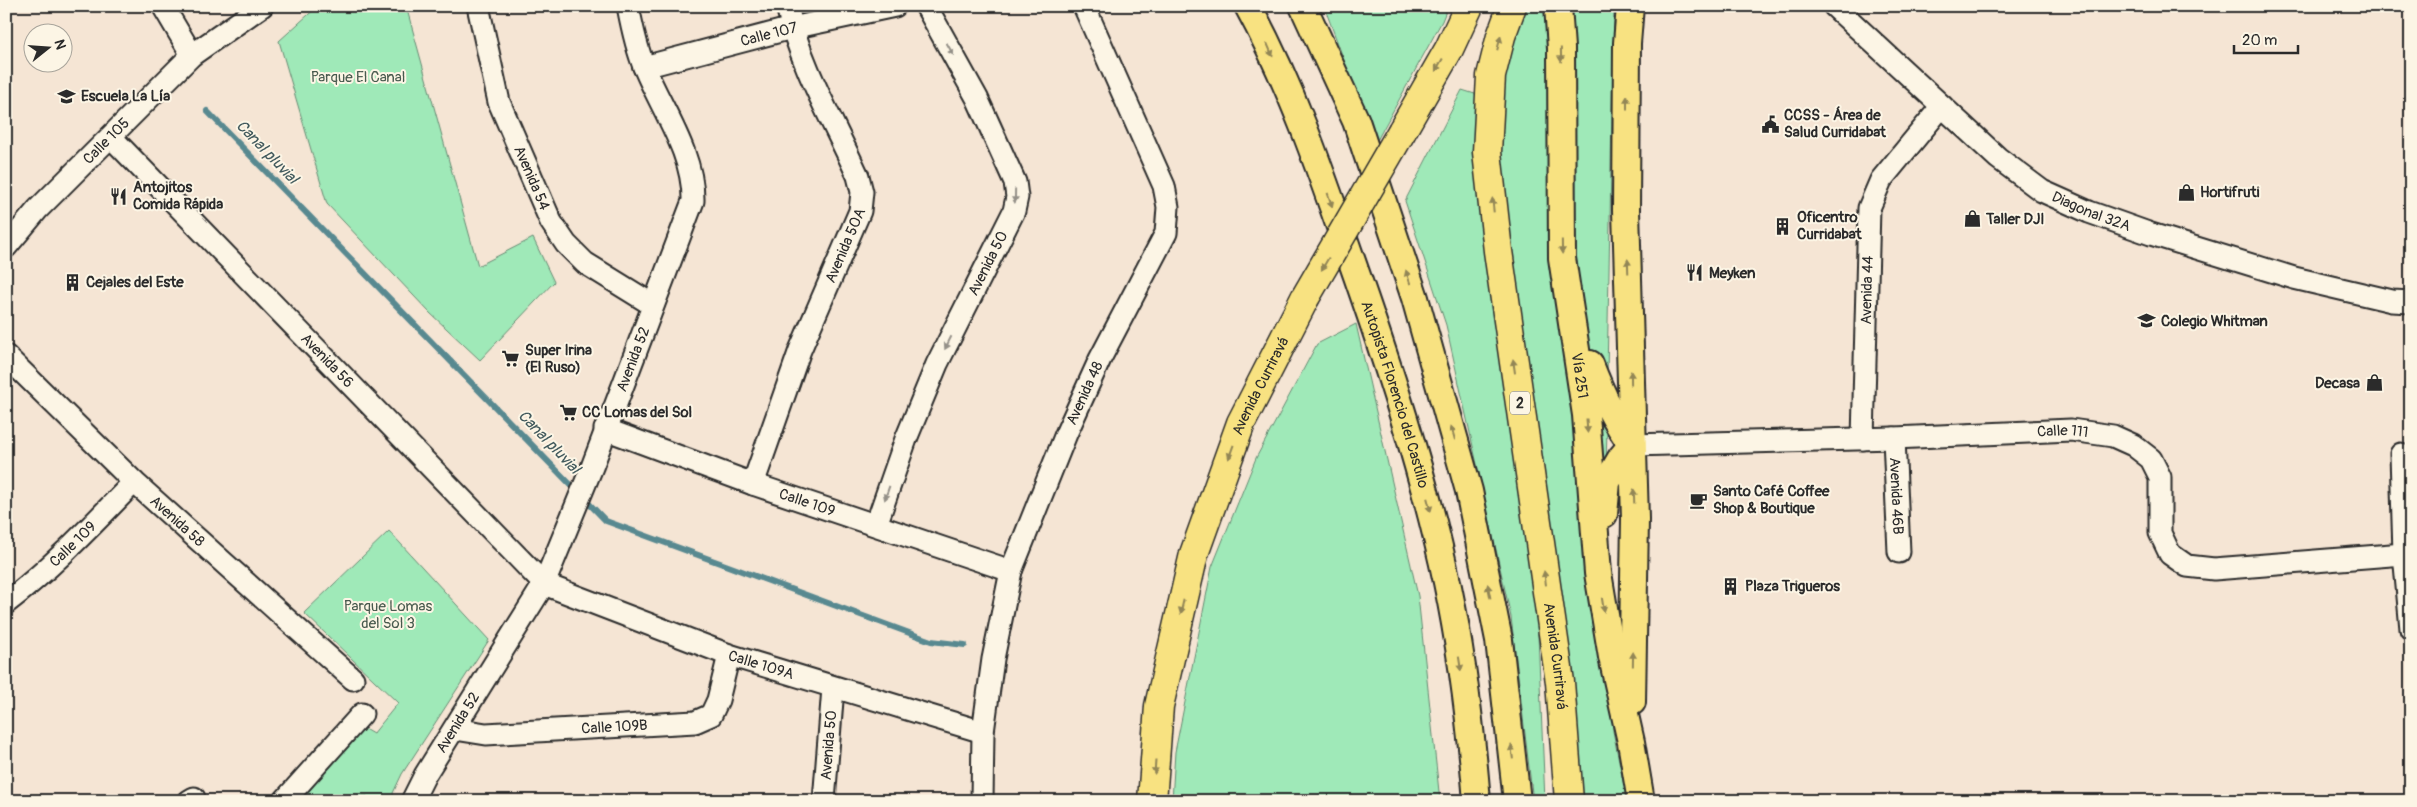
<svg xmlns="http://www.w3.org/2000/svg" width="2417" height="807" viewBox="0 0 2417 807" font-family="Pangolin,sans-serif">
<rect width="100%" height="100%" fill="#f5e5d4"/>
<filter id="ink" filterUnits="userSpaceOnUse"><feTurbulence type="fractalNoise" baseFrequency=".02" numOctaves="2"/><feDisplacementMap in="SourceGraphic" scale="10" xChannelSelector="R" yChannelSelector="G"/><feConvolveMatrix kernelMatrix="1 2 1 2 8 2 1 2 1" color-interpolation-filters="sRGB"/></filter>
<g filter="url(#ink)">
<g fill="#9fe9b8" stroke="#658a72">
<polygon points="318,6 406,6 478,266 533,238 554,282 480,360 430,313 327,204 279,41"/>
<polygon points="1324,6 1448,6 1442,21 1375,144"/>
<polygon points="1523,6 1614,6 1607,376 1608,396 1603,563 1613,731 1627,801 1578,801 1500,172 1500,93 1515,25"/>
<polygon points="1462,90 1478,95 1536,588 1545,801 1533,801 1511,617 1446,325 1405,201"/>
<polygon points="1356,324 1418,596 1440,801 1172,801 1175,752 1212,567 1256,458 1317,344"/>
<polygon points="389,531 489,640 402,774 393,793 394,801 367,801 367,796 294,801 361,727 373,734 398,703 304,613"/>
</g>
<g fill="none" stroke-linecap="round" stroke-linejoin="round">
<polyline stroke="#598990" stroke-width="6" points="207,111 606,521 931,641 965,645"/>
<defs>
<g id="minor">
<polyline points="163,6 192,55"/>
<path id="s1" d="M478 6 499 102 551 222 566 244 585 263 653 305"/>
<path id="s2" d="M1834 6 1998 158 2042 191 2089 212 2151 234 2294 278 2392 301 2411 302"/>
<path id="s3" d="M644 67 792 28 895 6"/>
<path id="s4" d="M111 137 544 584 729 655 983 732"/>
<path id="s5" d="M6 247 38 209 192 55 262 6"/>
<path id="s6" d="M6 356 134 482 353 679"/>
<path id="s7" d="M605 429 753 484 1011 571"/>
<path id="s8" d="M1894 438 1899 552"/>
<path id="s9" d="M1863 439 1869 208 1881 180 1942 106"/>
<path id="s10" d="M1632 445 1894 438 2071 430 2113 436 2133 445 2151 459 2160 477V533L2170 554 2187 566 2214 569 2404 554"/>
<polyline points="2401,454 2404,554 2411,629"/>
<path id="s11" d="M753 484 800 350 860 211 862 192 858 176C833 121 800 65 787 6"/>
<path id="s12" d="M876 525 906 439 937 364 1014 211 1017 197 1015 182 977 98 926 6"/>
<path id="s13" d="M6 603C53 567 93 524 134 482"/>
<path id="s14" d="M455 729 486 734 695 722 711 715 718 700 729 655"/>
<polyline points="189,801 194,798"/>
<polyline points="284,801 362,714"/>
<path id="s15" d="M412 801 425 775 544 584 592 467 693 201C694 154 663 112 645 69 637 50 632 27 628 6"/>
<path id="s16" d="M824 801 833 688"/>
<path id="s17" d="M982 801 983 732 993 659 1011 571 1066 434 1100 359 1166 233 1168 207 1164 186 1084 6"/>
</g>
<g id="major">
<path id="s18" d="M1248 6C1291 85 1320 169 1349 253 1387 361 1423 470 1447 582 1462 653 1471 728 1477 801"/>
<polyline points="1303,6 1356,121 1415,298 1469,491 1499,640 1517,801"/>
<path id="s19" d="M1558 6 1561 48 1562 258 1586 415 1598 573 1612 657 1631 742 1641 801"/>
<polyline points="1630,6 1627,43 1626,210 1635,519 1632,702"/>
<path d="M1590 364C1601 393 1613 419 1632 445"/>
<polyline points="1604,514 1607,482 1621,458 1632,445"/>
</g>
<g id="highway">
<path id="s20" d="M1512 6 1501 36 1491 76 1487 152 1498 251 1560 682 1569 801"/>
<polyline points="1402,131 1449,49 1469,6"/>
<path id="s21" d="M1152 801 1159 706 1194 554 1241 423 1305 298"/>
</g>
</defs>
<use href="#minor" stroke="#2b2b2b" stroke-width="25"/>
<use href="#major" stroke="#2b2b2b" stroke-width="30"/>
<use href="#highway" stroke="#2b2b2b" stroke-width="31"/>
<use href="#minor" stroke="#fcf5e5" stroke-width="21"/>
<use href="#major" stroke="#f8e281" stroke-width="26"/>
<use href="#highway" stroke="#f8e281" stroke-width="28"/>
<defs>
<polyline id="highway-bridge" points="1305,298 1402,131"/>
</defs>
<use href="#highway-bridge" stroke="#2b2b2b" stroke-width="31" stroke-linecap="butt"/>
<use href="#highway-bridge" stroke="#f8e281" stroke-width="28"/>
</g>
<defs><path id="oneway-solid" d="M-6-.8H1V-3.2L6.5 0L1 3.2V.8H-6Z" transform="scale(1.25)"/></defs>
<g fill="#928656">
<use href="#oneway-solid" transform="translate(1499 43) rotate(-76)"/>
<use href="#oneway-solid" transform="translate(1270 50) rotate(67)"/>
<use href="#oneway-solid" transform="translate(1561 55) rotate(89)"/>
<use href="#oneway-solid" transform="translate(1439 65) rotate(120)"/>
<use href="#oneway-solid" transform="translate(1627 103) rotate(-90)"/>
<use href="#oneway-solid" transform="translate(1330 200) rotate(71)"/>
<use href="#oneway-solid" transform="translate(1493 205) rotate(-96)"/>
<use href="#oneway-solid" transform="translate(1562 247) rotate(89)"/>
<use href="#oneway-solid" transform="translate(1325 264) rotate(120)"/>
<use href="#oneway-solid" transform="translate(1628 266) rotate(-92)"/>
<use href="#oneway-solid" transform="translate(1408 277) rotate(-108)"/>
<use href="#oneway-solid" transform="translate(1514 366) rotate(-98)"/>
<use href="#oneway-solid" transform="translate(1631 378) rotate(-91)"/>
<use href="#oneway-solid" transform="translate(1587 426) rotate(86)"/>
<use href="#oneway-solid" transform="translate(1453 433) rotate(-106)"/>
<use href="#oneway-solid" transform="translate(1231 452) rotate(110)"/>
<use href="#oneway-solid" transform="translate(1634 496) rotate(-92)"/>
<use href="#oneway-solid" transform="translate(1429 505) rotate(76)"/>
<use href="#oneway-solid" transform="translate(1545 578) rotate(-98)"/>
<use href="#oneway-solid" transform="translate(1489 591) rotate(-101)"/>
<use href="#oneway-solid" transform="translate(1603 605) rotate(81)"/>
<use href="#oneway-solid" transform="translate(1182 607) rotate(103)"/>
<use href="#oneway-solid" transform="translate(1633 659) rotate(-89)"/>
<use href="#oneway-solid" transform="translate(1460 664) rotate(81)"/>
<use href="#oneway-solid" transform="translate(1512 752) rotate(-97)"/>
<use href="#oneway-solid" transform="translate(1155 767) rotate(94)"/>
</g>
<g fill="#949088">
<use href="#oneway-solid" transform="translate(950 49) rotate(61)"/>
<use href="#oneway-solid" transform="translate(1015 196) rotate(91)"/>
<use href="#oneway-solid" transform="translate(948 343) rotate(117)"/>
<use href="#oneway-solid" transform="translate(887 493) rotate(109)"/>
</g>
</g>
<defs>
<symbol id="school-bare" viewBox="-9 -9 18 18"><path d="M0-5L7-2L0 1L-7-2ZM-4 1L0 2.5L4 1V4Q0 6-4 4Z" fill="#2b2b2b" stroke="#fcf5e5" stroke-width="2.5" paint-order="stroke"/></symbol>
<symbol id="civic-bare" viewBox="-9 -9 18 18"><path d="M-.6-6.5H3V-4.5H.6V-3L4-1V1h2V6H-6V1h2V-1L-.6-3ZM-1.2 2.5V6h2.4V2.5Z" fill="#2b2b2b" stroke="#fcf5e5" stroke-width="2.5" paint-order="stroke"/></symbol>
<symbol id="shop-bare" viewBox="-9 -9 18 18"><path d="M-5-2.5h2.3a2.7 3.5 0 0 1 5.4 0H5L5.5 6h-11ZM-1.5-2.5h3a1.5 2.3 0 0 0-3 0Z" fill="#2b2b2b" stroke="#fcf5e5" stroke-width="2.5" paint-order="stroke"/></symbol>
<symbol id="restaurant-bare" viewBox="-9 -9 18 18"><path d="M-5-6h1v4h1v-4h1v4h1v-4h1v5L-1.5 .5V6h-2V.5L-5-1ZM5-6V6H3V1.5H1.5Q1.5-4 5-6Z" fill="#2b2b2b" stroke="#fcf5e5" stroke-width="2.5" paint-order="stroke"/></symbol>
<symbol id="building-bare" viewBox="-9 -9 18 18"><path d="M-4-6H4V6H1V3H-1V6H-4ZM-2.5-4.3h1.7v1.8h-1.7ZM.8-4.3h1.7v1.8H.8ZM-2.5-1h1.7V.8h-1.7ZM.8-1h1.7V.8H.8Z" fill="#2b2b2b" stroke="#fcf5e5" stroke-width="2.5" paint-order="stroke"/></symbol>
<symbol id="supermarket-bare" viewBox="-9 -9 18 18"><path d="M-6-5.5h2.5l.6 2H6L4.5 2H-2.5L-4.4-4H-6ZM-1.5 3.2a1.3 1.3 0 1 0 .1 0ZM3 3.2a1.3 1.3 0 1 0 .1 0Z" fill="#2b2b2b" stroke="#fcf5e5" stroke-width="2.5" paint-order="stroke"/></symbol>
<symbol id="cafe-bare" viewBox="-9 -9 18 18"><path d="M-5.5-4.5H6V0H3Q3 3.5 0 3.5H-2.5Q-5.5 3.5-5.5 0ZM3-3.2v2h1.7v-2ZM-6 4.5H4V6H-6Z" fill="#2b2b2b" stroke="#fcf5e5" stroke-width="2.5" paint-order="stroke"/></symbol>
</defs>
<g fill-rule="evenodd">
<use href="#school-bare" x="54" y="84" width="25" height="25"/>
<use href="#civic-bare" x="1758" y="112" width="25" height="25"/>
<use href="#shop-bare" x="2174" y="180" width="25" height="25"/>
<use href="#restaurant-bare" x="106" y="184" width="25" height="25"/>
<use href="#shop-bare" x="1960" y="206" width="25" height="25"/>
<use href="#building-bare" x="1770" y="214" width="25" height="25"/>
<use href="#restaurant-bare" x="1682" y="260" width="25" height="25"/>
<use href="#building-bare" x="60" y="270" width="25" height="25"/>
<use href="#school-bare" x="2134" y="308" width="25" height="25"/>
<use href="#supermarket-bare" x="498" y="346" width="25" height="25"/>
<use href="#shop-bare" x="2362" y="370" width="25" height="25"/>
<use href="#supermarket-bare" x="556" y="400" width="25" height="25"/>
<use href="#cafe-bare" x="1686" y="488" width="25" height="25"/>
<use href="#building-bare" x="1718" y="574" width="25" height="25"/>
</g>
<g text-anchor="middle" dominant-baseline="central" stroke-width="4" stroke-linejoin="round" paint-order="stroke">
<rect fill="#fcf5e5" stroke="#6a6863" stroke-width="1" x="1510" y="391.5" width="20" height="23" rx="4"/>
<g font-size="14" font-weight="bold" fill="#2b2b2b">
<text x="1520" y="403">2</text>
</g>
<g font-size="15" fill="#2b2b2b" stroke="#fcf5e5">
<text stroke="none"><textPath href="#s3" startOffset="129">Calle 107</textPath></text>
<text stroke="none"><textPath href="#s5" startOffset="146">Calle 105</textPath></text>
<text stroke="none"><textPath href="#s1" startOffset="181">Avenida 54</textPath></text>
<text stroke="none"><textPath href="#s2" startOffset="332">Diagonal 32A</textPath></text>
<text stroke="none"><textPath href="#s11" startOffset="256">Avenida 50A</textPath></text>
<text stroke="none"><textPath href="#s12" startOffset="285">Avenida 50</textPath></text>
<text stroke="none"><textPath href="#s9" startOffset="149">Avenida 44</textPath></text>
<text stroke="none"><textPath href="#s15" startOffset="496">Avenida 52</textPath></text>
<text stroke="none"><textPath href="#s4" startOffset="311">Avenida 56</textPath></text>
<text stroke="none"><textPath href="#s19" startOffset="371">Vía 251</textPath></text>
<text stroke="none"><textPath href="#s21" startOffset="432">Avenida Curriravá</textPath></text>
<text stroke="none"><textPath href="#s17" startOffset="425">Avenida 48</textPath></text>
<text stroke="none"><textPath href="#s18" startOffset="416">Autopista Florencio del Castillo</textPath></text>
<text stroke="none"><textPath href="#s10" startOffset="431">Calle 111</textPath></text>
<text stroke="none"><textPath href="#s8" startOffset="58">Avenida 46B</textPath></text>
<text stroke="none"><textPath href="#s7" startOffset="215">Calle 109</textPath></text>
<text stroke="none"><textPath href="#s6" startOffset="238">Avenida 58</textPath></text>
<text stroke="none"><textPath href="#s13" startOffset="89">Calle 109</textPath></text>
<text stroke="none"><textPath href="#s20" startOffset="658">Avenida Curriravá</textPath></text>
<text stroke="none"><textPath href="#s4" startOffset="854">Calle 109A</textPath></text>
<text stroke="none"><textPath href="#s15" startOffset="91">Avenida 52</textPath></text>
<text stroke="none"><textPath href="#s14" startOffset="160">Calle 109B</textPath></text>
<text stroke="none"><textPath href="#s16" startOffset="56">Avenida 50</textPath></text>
</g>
<g font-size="15" fill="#485a4e" stroke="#fcf5e5">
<text x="358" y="77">Parque El Canal</text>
<text x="388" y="606">Parque Lomas<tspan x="388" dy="17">del Sol 3</tspan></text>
</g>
<g font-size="15" font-weight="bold" fill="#2b2b2b" stroke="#fcf5e5" text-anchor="start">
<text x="81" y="96">Escuela La Lía</text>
<text x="1784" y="115">CCSS - Área de<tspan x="1784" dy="17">Salud Curridabat</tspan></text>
<text x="133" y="187">Antojitos<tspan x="133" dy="17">Comida Rápida</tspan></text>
<text x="2200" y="192">Hortifruti</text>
<text x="1797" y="217">Oficentro<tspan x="1797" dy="17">Curridabat</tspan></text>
<text x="1986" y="219">Taller DJI</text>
<text x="1709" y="273">Meyken</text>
<text x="86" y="282">Cejales del Este</text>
<text x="2161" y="321">Colegio Whitman</text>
<text x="525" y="350">Super Irina<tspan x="525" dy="17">(El Ruso)</tspan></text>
<text x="2360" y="383" text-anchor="end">Decasa</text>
<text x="582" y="412">CC Lomas del Sol</text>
<text x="1713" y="491">Santo Café Coffee<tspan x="1713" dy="17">Shop &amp; Boutique</tspan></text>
<text x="1745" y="586">Plaza Trigueros</text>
</g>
<g font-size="16" font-style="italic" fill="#425a5d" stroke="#fcf5e5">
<text transform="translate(267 152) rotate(46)">Canal pluvial</text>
<text transform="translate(549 442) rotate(46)">Canal pluvial</text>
</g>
</g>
<rect width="2417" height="807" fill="none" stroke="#fcf5e5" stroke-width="25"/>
<rect x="12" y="12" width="2392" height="782" fill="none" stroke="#2b2b2b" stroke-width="2" filter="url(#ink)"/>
<g transform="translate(48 48) rotate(73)"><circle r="24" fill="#fcf5e5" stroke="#a8a49b"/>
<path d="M0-4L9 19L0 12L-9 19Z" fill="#2b2b2b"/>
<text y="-8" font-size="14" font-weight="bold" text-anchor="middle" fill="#2b2b2b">N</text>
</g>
<path d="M2234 45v8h64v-8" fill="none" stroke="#2b2b2b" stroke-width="2.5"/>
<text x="2242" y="45" font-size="15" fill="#2b2b2b" stroke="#fcf5e5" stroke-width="4" paint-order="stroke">20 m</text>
</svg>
